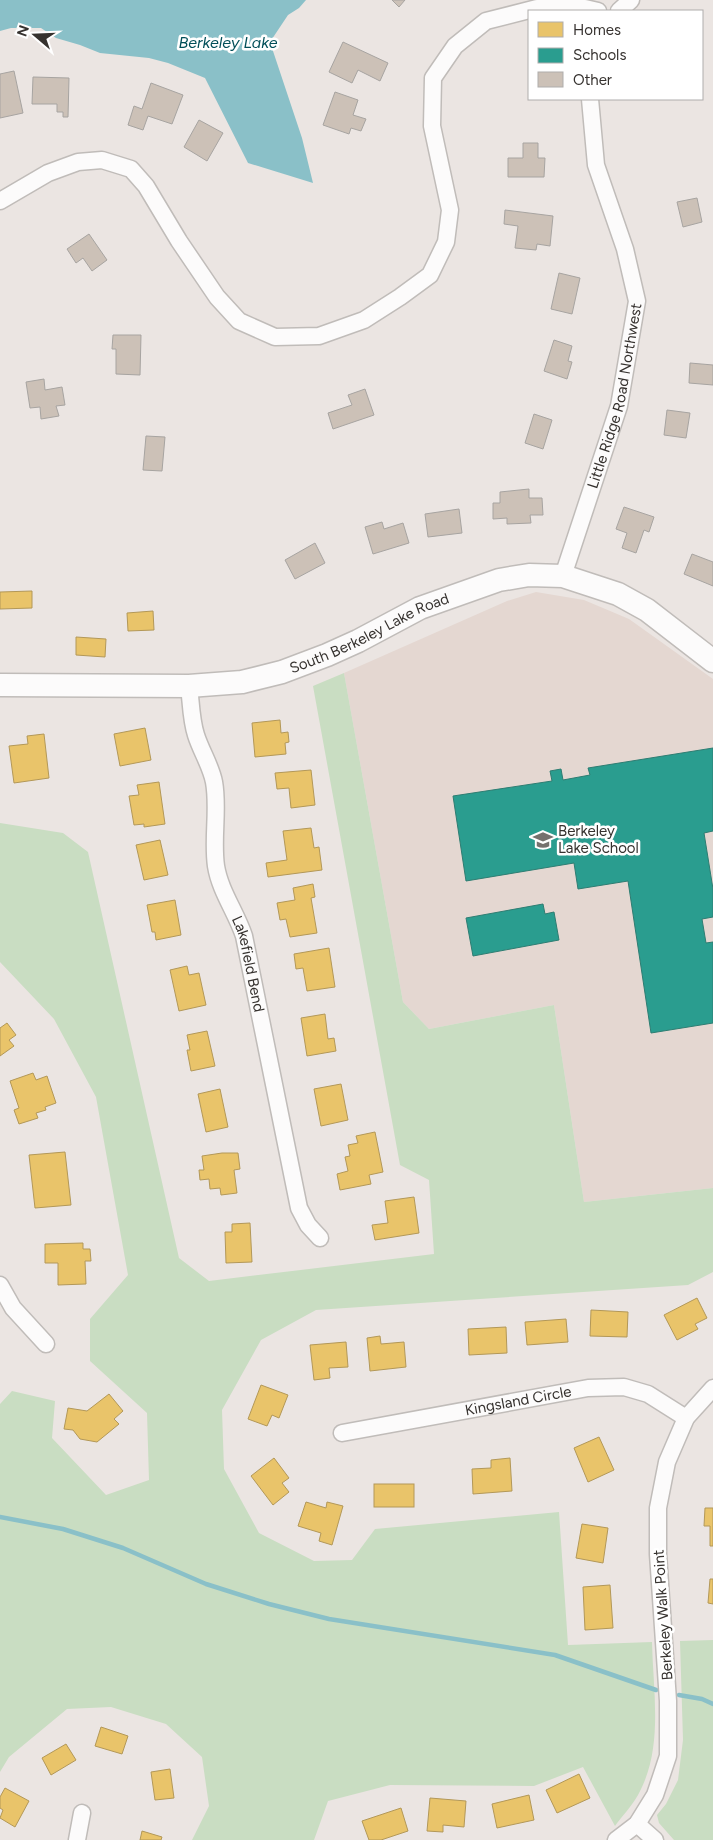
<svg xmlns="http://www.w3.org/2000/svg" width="713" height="1840" viewBox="0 0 713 1840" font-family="Figtree,sans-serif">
<rect width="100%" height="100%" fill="#ebe5e2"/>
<polygon fill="#e4d7d1" points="536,592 584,600 629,619 713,679 713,1188 584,1202 554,1005 429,1029 403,1002 344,673 507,601"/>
<g fill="#c9ddc2">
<path d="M344 673 403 1002 429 1029 554 1005 584 1202 713 1188V1272L688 1285 316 1310 261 1340 222 1410 224 1469 259 1533 314 1561 352 1560 375 1529 559 1512 568 1645 652 1642C653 1693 664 1748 638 1795 632 1806 622 1816 615 1826L583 1767 534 1786 390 1785 328 1801 314 1840H192L209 1806 202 1757 166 1724 111 1707 67 1709 9 1757 0 1772V1404L12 1391 55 1401 52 1438 106 1495 149 1480 147 1413 90 1361V1319L128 1275 96 1097 54 1019 0 962V823L63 833 88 852 179 1258 209 1281 434 1254 429 1180 400 1165 313 686Z"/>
<polygon points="713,1640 713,1840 674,1840 659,1823 657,1815 666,1804 678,1780 683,1740 680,1641"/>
</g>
<polygon fill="#8ac0c8" points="0,0 306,0 299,8 288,15 270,42 302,138 313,183 248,163 205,78 168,63 149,58 100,53 80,45 56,38 41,28 11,28 0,31"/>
<g fill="#e9c46a" stroke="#b39858">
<polygon points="32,591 32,608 0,609 0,592"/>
<polygon points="153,611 154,630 128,631 127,613"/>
<polygon points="76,637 106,639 105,657 76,655"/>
<polygon points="280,720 281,733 288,732 289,742 285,743 286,754 255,757 252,723"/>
<polygon points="145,728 151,760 120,766 114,734"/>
<polygon points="44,734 49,778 14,783 9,746 28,744 27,736"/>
<polygon points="311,770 315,805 291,808 289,788 277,789 275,773"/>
<polygon points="159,782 165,824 144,827 144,824 134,825 129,796 139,795 137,785"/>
<polygon points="311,828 314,848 319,847 322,870 268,877 266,863 287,860 283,831"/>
<polygon points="160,840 168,875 144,880 136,845"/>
<polygon points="313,884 315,897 311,898 317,933 290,937 286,919 280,920 277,903 295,900 293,888"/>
<polygon points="175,900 181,935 156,940 155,932 152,932 147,905"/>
<polygon points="329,948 335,987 307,991 303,968 296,969 294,954"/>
<polygon points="187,966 189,975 199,973 206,1005 179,1011 170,970"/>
<polygon points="325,1014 328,1039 334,1038 336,1051 307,1056 301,1018"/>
<polygon points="7,1023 16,1035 9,1040 14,1046 0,1056 0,1028"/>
<polygon points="207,1031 215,1066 191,1071 187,1050 190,1050 187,1035"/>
<polygon points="33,1073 36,1080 47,1076 56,1103 45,1107 46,1110 36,1113 38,1118 19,1124 14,1110 19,1108 10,1081"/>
<polygon points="341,1084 348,1120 321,1126 314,1089"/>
<polygon points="220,1089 228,1127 206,1132 198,1094"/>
<polygon points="375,1132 383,1172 369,1175 371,1184 340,1190 337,1174 348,1171 345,1157 350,1156 348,1145 358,1143 356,1136"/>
<polygon points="65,1152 71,1205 35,1208 29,1155"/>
<polygon points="222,1153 238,1153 240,1169 234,1170 237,1193 221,1195 220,1188 210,1189 209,1179 200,1180 199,1170 204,1170 202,1156"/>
<polygon points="414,1197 419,1233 375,1240 372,1225 388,1223 385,1201"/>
<polygon points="250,1223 252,1262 226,1263 225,1232 232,1232 232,1224"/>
<polygon points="83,1243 83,1249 90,1249 91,1261 85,1261 86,1284 58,1285 58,1263 45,1263 45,1244"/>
<polygon points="697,1298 707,1318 695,1324 698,1329 677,1340 664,1315"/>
<polygon points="591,1310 628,1312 627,1337 590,1336"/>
<polygon points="566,1319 568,1342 527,1345 525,1322"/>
<polygon points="506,1327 507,1353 469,1355 468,1329"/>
<polygon points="380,1336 381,1344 404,1342 406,1367 370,1371 367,1338"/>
<polygon points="346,1342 348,1367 329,1368 330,1378 314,1380 310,1345"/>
<polygon points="261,1385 288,1395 279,1418 272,1415 267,1426 248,1419"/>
<polygon points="109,1394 123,1411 114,1419 119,1424 97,1442 80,1439 73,1430 64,1429 68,1408 87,1411"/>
<polygon points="599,1437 614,1470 588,1482 574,1448"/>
<polygon points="274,1458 289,1478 282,1483 289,1492 273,1505 251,1476"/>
<polygon points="510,1458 512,1491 473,1494 472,1469 491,1468 491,1460"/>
<rect x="374" y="1484" width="40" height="23"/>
<polygon points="306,1502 326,1508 327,1502 343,1506 332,1545 319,1541 321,1533 298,1526"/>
<polygon points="705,1508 713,1508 713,1546 710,1546 710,1526 704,1526"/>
<polygon points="582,1524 608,1528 603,1563 576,1558"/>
<polygon points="710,1579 713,1579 713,1604 708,1603"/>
<polygon points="610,1585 613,1628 585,1630 583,1587"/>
<polygon points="101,1727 128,1736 122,1754 95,1746"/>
<polygon points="66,1744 76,1760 51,1775 42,1758"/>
<polygon points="170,1769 174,1798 155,1800 151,1772"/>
<polygon points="579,1774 590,1798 557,1813 546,1790"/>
<polygon points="5,1788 29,1801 15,1827 0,1818 3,1810 0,1808 0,1797"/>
<polygon points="529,1795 534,1820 497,1828 492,1804"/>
<polygon points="430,1798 466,1801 464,1827 443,1825 443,1832 427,1831"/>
<polygon points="401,1808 408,1831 381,1840 369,1840 362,1821"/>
<polygon points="142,1831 162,1837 161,1840 140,1840"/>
</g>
<g fill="#2a9d8f" stroke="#2e7d72">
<polygon points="713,748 713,831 704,833 713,889 713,917 702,919 706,943 713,942 713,1023 651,1033 628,881 578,889 574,863 466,881 453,796 552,781 550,771 561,769 563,780 590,775 588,768"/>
<polygon points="543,904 545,914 554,912 559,940 473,956 466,918"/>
</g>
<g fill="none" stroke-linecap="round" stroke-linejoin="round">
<g stroke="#8ac0c8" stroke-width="4.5">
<polyline points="0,1517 63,1529 123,1548 206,1584 269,1604 329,1619 555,1655 656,1690"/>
<polyline points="679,1695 702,1699 713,1704"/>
</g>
</g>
<g fill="#ccc1b7" stroke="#a7a4a1">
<polygon points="392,0 405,0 399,7"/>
<polygon points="343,42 388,63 380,81 358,70 352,83 329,72"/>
<polygon points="14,71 23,113 0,118 0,74"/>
<polygon points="33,77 69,78 68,117 63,117 63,112 57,112 57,104 32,104"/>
<polygon points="151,83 183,95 172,124 148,116 143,130 128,125 134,106 142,109"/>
<polygon points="335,92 358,100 353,115 366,119 361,131 351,128 349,134 323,125"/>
<polygon points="199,120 223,133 207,161 184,147"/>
<polygon points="523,143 538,143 538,158 545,158 544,177 508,177 508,158 523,158"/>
<polygon points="697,198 702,222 683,227 677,202"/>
<polygon points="505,210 553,216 550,246 537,244 536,250 515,248 518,226 504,224"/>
<polygon points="89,234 107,260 92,271 83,258 76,263 67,249"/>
<polygon points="559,273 580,278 572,314 551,309"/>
<polygon points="113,335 141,335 140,375 116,374 116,349 112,349"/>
<polygon points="554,340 572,346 568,361 572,362 567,379 544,371"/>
<polygon points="690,363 713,365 713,385 689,383"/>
<polygon points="44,379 45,390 62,387 65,405 56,406 59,416 41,419 40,407 30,408 26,382"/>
<polygon points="365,389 374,415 333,429 328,413 352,405 348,395"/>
<polygon points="667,410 690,413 686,438 664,435"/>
<polygon points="534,414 552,420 543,449 525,443"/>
<polygon points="146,436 165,437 162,471 143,470"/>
<polygon points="529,489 529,498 542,498 543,515 530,515 531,523 507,524 507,518 493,519 493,503 500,503 500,492"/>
<polygon points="624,507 654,517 649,532 644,530 636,553 622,548 627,533 616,529"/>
<polygon points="459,509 462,533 428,537 425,514"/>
<polygon points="382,522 384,529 403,523 409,543 373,554 365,527"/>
<polygon points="315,543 325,563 295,579 285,560"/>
<polygon points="692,554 713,562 713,586 684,574"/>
</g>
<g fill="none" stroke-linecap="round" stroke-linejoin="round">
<defs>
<g id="street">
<polyline points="619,11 631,0"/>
<polyline points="0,201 48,173 78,162 102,160 131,169 146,186 179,241 217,297 239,321 275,337 319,336 364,320 400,297 430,275 446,242 450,210 432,126 433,78 455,46 486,21 537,8 585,8 598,11"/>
<path id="s1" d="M563 576 619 406 637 301 625 249 596 165 590 99"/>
<path id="s2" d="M189 686C191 702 191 720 196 735 201 751 211 766 214 782 219 809 212 838 216 866 220 891 236 912 244 936L299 1208 308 1225 320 1238"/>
<polyline points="0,1285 13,1308 46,1344"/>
<path id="s3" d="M342 1433 588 1388 624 1387 648 1394 686 1418"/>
<polyline points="637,1824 655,1840"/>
<polyline points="77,1840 82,1813"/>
<polyline points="616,1840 637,1824 655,1795 668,1756 668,1701 658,1554 658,1508 667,1462 686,1418 713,1388"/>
</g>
<g id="secondary">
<path id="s4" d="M0 685 189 686 242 682 282 672 327 655 358 641 420 608 499 580 529 575 563 576 618 594 647 610 713 661"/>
</g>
</defs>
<use href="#street" stroke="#c0bcb9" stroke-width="19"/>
<use href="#secondary" stroke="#c0bcb9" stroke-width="25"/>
<use href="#street" stroke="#fcfbfb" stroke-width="16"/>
<use href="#secondary" stroke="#fcfbfb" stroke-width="22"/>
</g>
<defs>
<symbol id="school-bare" viewBox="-9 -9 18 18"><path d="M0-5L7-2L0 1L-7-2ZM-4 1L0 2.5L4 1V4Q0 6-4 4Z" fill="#75716e" stroke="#fff" stroke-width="2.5" paint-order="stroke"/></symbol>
</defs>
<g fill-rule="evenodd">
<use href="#school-bare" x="529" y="826" width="28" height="28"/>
</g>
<g text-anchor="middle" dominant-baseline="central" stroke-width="5" stroke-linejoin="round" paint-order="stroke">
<g font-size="15" fill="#36322f" stroke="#fff">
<text stroke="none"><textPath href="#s1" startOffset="188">Little Ridge Road Northwest</textPath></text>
<text stroke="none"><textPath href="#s4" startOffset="379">South Berkeley Lake Road</textPath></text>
<text stroke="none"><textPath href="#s2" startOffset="288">Lakefield Bend</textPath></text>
<text stroke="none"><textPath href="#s3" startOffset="179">Kingsland Circle</textPath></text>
<text transform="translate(663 1615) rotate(-94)">Berkeley Walk Point</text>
</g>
<g font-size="15" fill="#36322f" stroke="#fff" text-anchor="start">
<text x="558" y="831">Berkeley<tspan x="558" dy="17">Lake School</tspan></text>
</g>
<g font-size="16" font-style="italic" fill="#014e58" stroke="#fff">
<text x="228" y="42">Berkeley Lake</text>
</g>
</g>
<rect x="528" y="10" width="175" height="90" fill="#ffffff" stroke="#afadac"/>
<rect x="538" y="22" width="25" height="15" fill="#e9c46a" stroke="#afadac"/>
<text x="573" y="35" font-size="15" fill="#36322f">Homes</text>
<rect x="538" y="48" width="25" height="15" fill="#2a9d8f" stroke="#afadac"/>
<text x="573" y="60" font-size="15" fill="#36322f">Schools</text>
<rect x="538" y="72" width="25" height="15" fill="#ccc1b7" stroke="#afadac"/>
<text x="573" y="85" font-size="15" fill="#36322f">Other</text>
<g transform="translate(35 35) rotate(289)" stroke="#ffffff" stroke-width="4" paint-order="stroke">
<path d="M0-4L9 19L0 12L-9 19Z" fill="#36322f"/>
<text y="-8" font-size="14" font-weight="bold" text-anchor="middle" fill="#36322f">N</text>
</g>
</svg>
